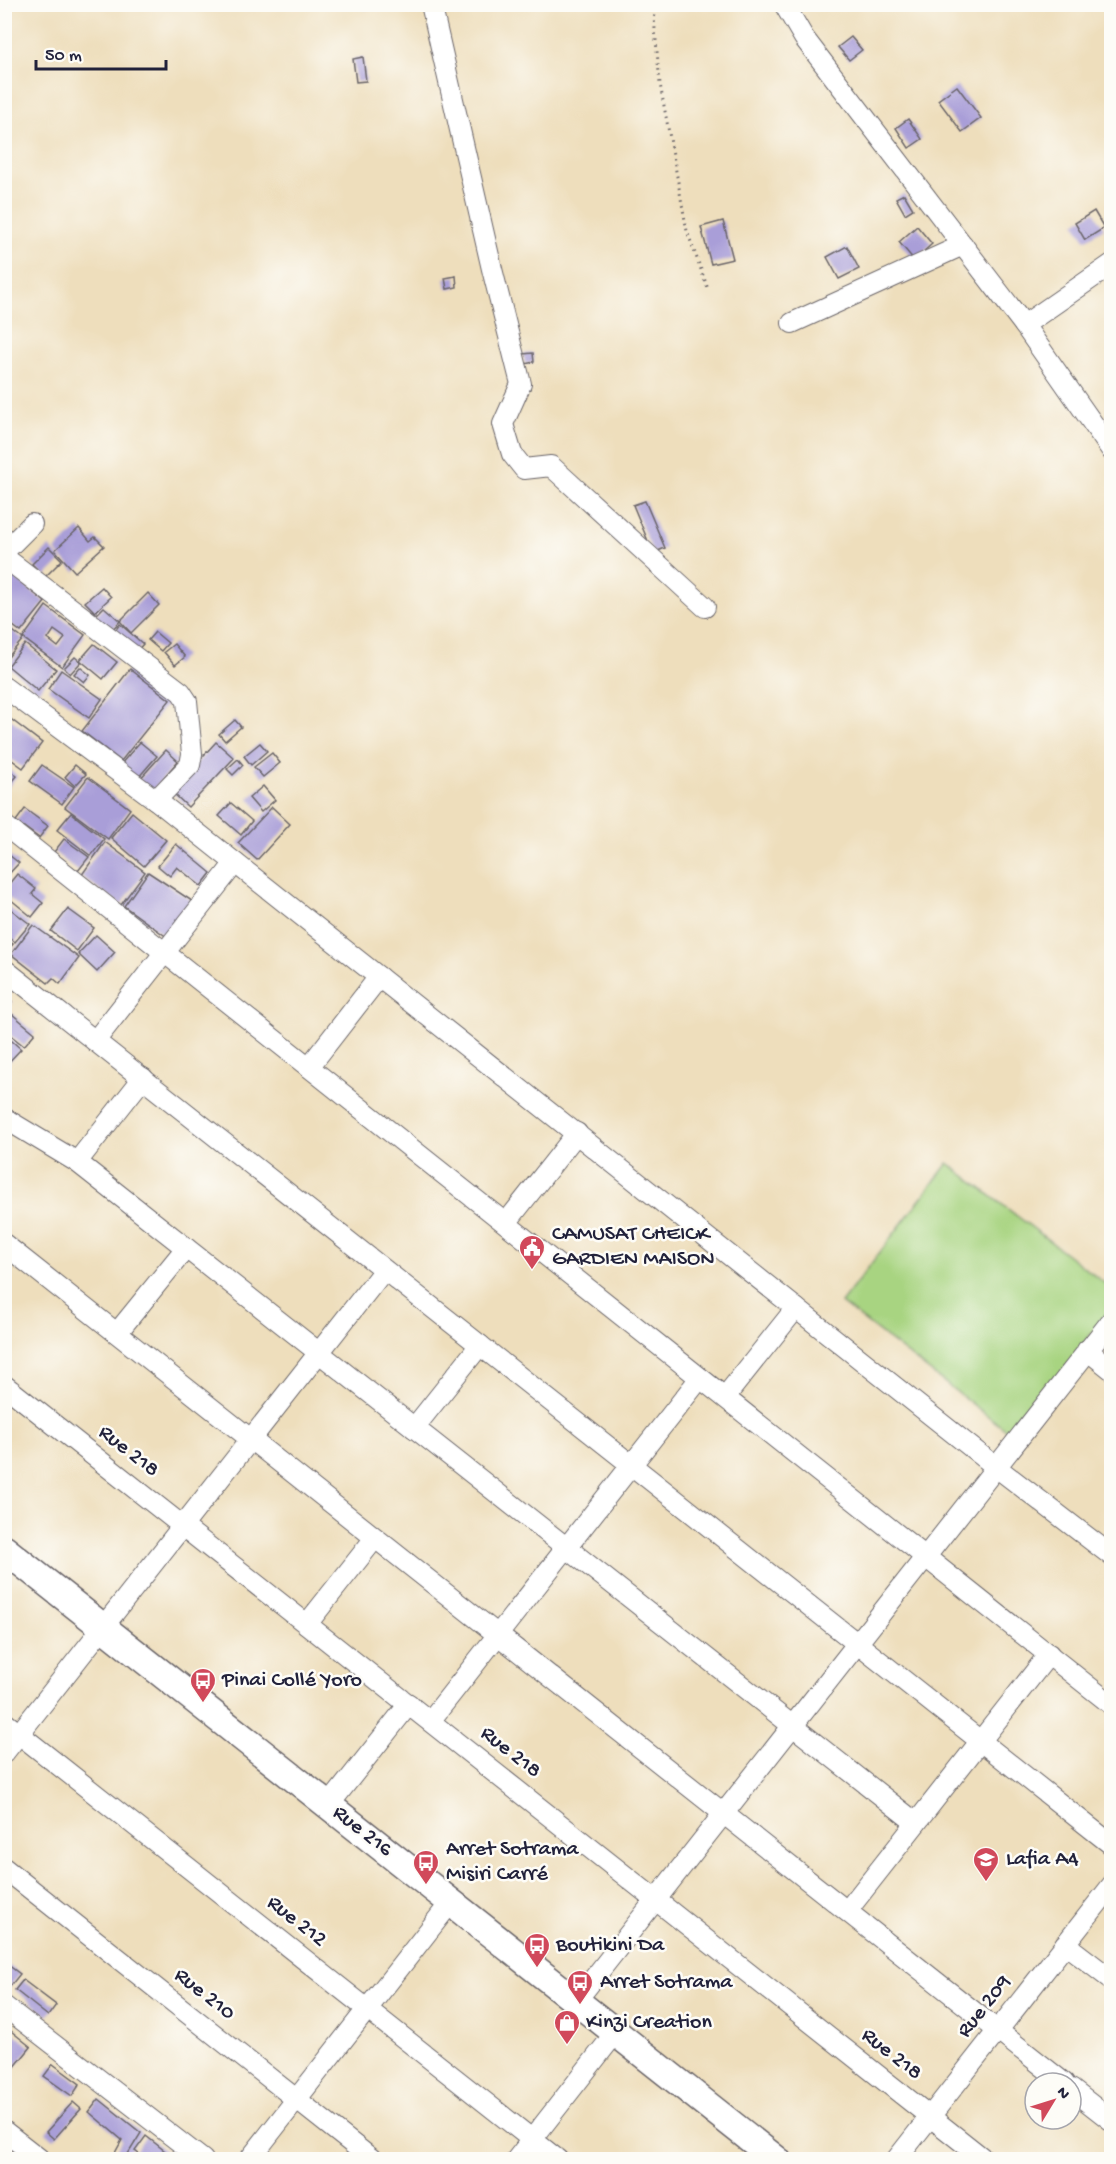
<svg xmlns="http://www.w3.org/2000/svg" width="1116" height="2164" viewBox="0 0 1116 2164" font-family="'Gochi Hand',sans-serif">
<rect width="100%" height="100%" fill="#fdfcf7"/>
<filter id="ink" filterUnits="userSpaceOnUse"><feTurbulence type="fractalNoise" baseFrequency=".0167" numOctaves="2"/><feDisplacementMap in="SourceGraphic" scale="12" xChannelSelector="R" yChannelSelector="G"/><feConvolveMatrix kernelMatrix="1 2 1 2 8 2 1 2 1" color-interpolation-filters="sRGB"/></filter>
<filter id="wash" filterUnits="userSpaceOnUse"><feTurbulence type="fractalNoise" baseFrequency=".008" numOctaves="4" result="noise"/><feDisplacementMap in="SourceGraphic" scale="24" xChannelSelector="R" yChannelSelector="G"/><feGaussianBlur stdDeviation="1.35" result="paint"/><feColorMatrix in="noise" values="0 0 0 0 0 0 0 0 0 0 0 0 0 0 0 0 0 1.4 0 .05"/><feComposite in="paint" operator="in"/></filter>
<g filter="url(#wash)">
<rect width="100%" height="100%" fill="#eedebc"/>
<polygon fill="#a8d481" stroke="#657b5e" stroke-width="1.5" points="948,1163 1111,1288 1111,1308 1014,1436 841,1303"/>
<g id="blocks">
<g fill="#a99ed8" fill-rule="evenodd">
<polygon points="362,4 376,4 365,10"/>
<polygon points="851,37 862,50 849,60 838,47"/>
<polygon points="363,57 366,81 356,82 353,59"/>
<polygon points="957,86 981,118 962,132 938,100"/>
<polygon points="908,119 922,139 909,148 896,128"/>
<polygon points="904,194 913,209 905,214 896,198"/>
<polygon points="1094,211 1104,228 1085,240 1075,223"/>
<polygon points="723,221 733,259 711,264 701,227"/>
<polygon points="917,226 932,244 914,260 899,242"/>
<polygon points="847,246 859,269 839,279 827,257"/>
<polygon points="456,276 457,287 447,289 445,278"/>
<polygon points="533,353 534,362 525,364 523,354"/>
<polygon points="645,501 665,548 653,553 633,505"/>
<polygon points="79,528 90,541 95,537 104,546 75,572 55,550"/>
<polygon points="49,547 62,560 45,577 32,564"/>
<polygon points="4,569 45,602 21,632 4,619"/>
<polygon points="102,587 111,597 95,612 85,602"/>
<polygon points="148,593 159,605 131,633 120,621"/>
<path d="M46 606 85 635 62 667 23 638ZM54 630 65 638 58 647 48 639Z"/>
<polygon points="104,607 120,621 110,632 94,617"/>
<polygon points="4,624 23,639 4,662"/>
<polygon points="120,624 143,644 136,652 114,632"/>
<polygon points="155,632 168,643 161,651 148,640"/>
<polygon points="25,644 56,669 38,691 8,666"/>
<polygon points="94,644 117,662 103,679 80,660"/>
<polygon points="174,644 185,657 175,665 164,652"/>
<polygon points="75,657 81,662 70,674 64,668"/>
<polygon points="80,667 90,675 84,682 74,674"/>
<polygon points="130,669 170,700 121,761 82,731"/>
<polygon points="61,670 102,699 89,718 48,689"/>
<polygon points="4,714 42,743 23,768 4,754"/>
<polygon points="235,720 241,727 225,741 219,734"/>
<polygon points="140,742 157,756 137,779 120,765"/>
<polygon points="216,742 234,758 188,807 171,791"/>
<polygon points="260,743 267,751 251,765 244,756"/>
<polygon points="166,750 178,761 152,791 139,780"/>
<polygon points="272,753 280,763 263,777 254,767"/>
<polygon points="238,759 243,765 233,775 227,769"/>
<polygon points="42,765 74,787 62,804 30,781"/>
<polygon points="75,765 86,774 75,786 65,777"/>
<polygon points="4,766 17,776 4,792"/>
<polygon points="88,777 130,809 108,839 65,807"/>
<polygon points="263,786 275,800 261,812 249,798"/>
<polygon points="231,803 252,821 241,835 219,816"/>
<polygon points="272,807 290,824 257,860 238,843"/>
<polygon points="25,809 48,826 39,838 16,821"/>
<polygon points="132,812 166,840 144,866 111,838"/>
<polygon points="71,813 104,839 91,856 57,830"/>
<polygon points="64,839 89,857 78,871 54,852"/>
<polygon points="105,842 145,872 121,905 81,876"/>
<polygon points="176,844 211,873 201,886 177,867 170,876 158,866"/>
<polygon points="4,851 19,863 4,879"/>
<polygon points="148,872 195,903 171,940 124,906"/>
<polygon points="17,874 36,889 32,894 43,903 32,917 4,894 4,890"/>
<polygon points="4,904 30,924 15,942 4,933"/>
<polygon points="68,909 94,928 77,951 51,931"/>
<polygon points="33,925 79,958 60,984 53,978 48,983 11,954"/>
<polygon points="96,935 115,952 97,972 78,954"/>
<polygon points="4,937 13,944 4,954"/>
<polygon points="4,995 12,1002 6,1009 35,1033 24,1046 4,1030"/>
<polygon points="4,1034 21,1049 6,1065 4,1063"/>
<polygon points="4,1962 20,1974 8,1989 4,1986"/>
<polygon points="23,1980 56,2005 48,2016 15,1990"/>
<polygon points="11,2031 31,2047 4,2080 4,2039"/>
<polygon points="53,2064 80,2084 72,2096 44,2076"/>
<polygon points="99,2099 141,2133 125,2159 115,2153 122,2140 89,2112"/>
<polygon points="73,2102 81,2109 54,2139 46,2132"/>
<polygon points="146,2136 170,2155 167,2160 147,2160 135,2151"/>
</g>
</g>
</g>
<g filter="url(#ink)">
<use href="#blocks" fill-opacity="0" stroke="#696468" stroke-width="1.5"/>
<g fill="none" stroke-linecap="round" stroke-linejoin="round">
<defs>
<g id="street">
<polyline points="431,4 492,269 521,384 503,424 512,454 524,469 551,466 705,607"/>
<polyline points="784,4 804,38 1024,325 1112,451"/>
<polyline points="792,323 963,245"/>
<polyline points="1024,325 1112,264"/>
<polyline points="4,552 32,524"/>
<polyline points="4,557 181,692 187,701 192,754 190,765 156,800"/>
<polyline points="4,687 156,800 996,1467 1112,1556"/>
<polyline points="4,825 1112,1705"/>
<polyline points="4,969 1112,1845"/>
<polyline points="95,1041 235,863"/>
<polyline points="309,1067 379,977"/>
<polyline points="4,1118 77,1162 916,1823"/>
<polyline points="77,1162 143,1078"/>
<polyline points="506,1223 577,1133"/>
<polyline points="4,1244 1064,2083"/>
<polyline points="117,1333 186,1248"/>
<polyline points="1087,1350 1112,1370"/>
<polyline points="4,1385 985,2160"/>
<polyline points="725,1397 796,1308"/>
<polyline points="414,1428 480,1345"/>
<polyline points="307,1624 375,1538"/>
<polyline points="430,1721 700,1378"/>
<polyline points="4,1722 558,2160"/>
<polyline points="4,1753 384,1270"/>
<polyline points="329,1805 409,1704"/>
<polyline points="4,1868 373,2160"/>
<polyline points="847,1911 1049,1654"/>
<polyline points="1065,1944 1112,1980"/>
<polyline points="576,2001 1112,1320"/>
<polyline points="4,2006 203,2160"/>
<polyline points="1071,2089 1112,2121"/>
<polyline points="4,2131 41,2160"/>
<polyline points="249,2160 451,1902"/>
<polyline points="516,2160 616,2032"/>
<polyline points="896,2160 1112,1885"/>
</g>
<polyline id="secondary" points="4,1549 777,2160"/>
</defs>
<use href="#street" stroke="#696468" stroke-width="22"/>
<use href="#secondary" stroke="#696468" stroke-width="30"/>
<polyline stroke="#696468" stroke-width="3" stroke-dasharray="1.5 4.5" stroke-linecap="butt" points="658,4 654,18 660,84 687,231 708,289"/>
<use href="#street" stroke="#fff" stroke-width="20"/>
<use href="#secondary" stroke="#fff" stroke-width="27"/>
</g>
</g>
<defs>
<symbol id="civic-pin" viewBox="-11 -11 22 30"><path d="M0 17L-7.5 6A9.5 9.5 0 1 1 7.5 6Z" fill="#d1495b" stroke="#fdfcf7"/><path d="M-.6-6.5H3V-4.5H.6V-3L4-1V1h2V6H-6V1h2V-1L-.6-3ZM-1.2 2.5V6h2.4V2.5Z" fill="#fff"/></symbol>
<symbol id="bus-pin" viewBox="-11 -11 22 30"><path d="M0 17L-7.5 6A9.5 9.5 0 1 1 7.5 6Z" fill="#d1495b" stroke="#fdfcf7"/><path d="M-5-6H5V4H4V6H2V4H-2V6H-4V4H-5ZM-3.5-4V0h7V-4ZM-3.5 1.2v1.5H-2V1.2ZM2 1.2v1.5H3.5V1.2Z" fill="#fff"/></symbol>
<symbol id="school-pin" viewBox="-11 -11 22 30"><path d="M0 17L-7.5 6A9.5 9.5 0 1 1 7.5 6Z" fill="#d1495b" stroke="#fdfcf7"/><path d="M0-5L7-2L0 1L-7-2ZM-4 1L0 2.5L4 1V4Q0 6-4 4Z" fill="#fff"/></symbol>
<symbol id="shop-pin" viewBox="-11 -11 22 30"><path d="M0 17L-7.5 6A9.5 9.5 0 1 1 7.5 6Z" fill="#d1495b" stroke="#fdfcf7"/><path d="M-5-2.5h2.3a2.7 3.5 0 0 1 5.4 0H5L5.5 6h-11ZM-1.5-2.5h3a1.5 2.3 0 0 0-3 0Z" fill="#fff"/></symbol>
</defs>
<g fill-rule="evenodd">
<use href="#civic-pin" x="517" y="1233" width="30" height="40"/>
<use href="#bus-pin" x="188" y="1666" width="30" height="40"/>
<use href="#school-pin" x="971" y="1845" width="30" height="40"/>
<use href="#bus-pin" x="411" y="1848" width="30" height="40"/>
<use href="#bus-pin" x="522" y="1931" width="30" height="40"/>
<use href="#bus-pin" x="565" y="1968" width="30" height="40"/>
<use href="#shop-pin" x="552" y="2008" width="30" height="40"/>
</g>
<g text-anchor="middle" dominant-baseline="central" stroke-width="5" stroke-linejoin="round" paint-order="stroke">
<g font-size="22" fill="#22223b" stroke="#fdfcf7" text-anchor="start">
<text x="552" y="1235">CAMUSAT CHEICK<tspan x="552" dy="25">GARDIEN MAISON</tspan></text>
<text x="222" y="1681">Pinai Collé Yoro</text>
<text x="446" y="1850">Arret Sotrama<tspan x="446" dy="25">Misiri Carré</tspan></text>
<text x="1006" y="1860">Lafia A4</text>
<text x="556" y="1946">Boutikini Da</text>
<text x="600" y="1983">Arret Sotrama</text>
<text x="586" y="2023">Kinzi Creation</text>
</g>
<g font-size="22" fill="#22223b" stroke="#fdfcf7">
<text transform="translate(128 1452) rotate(38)">Rue 218</text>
<text transform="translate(510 1753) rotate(38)">Rue 218</text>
<text transform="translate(362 1832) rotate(38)">Rue 216</text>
<text transform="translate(296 1922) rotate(38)">Rue 212</text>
<text transform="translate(204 1995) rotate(38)">Rue 210</text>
<text transform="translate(985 2007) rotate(-52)">Rue 209</text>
<text transform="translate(891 2055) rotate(38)">Rue 218</text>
</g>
</g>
<rect width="1116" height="2164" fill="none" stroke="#fdfcf7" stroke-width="24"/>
<g transform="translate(1053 2101) rotate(52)"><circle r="28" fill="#fdfcf7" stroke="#a5a5ac" stroke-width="1.5"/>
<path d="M0-4.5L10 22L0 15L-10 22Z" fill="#d1495b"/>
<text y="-9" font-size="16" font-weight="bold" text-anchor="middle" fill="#22223b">N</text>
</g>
<path d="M36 60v9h130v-9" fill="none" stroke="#22223b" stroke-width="3"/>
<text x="45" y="60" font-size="18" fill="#22223b" stroke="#fdfcf7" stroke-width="4.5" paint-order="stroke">50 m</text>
</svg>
